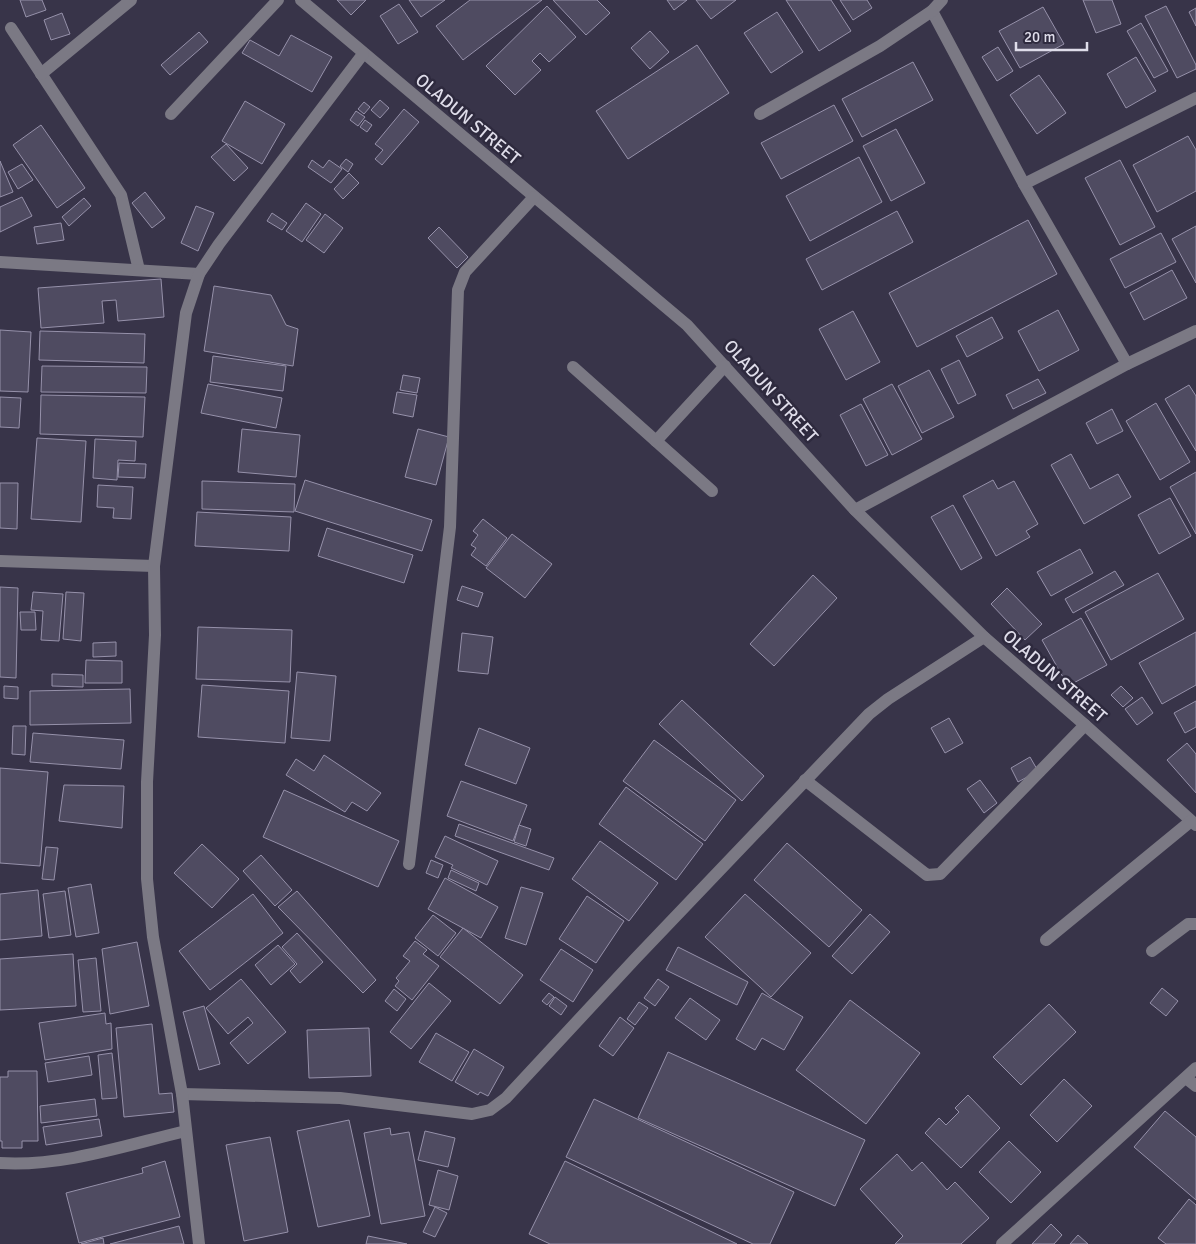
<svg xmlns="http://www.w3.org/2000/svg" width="1196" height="1244" viewBox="0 0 1196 1244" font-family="Signika,sans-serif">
<rect width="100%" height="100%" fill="#383449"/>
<g fill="#4f4b61" stroke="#9691aa">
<polygon points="20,0 42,0 46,10 26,17"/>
<polygon points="337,0 366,0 351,15"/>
<polygon points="409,0 445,0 421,17"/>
<polygon points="470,0 542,0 463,60 436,26"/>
<polygon points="553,0 597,0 610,13 586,35"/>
<polygon points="667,0 687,0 674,10"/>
<polygon points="696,0 736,0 711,19"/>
<polygon points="786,0 831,0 851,31 819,51"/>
<polygon points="840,0 867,0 872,8 853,20"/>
<polygon points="1083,0 1112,0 1121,24 1096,33"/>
<polygon points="399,4 418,32 398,44 380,16"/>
<polygon points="547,6 576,37 549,62 540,53 532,61 541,70 515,95 486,66"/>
<polygon points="1166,6 1196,65 1196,69 1177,78 1145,16"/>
<polygon points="1043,7 1064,44 1020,68 999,31"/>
<polygon points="1196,8 1196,26 1189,12"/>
<polygon points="777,12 803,52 771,73 744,33"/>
<polygon points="62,13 70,34 51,40 44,20"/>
<polygon points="1141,23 1168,71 1154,78 1127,31"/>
<polygon points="650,31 669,52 650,69 631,48"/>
<polygon points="199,32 208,42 170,75 161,65"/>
<polygon points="291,35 332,57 312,92 242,53 250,40 279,56"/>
<polygon points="697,45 729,93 628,159 596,111"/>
<polygon points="998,47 1013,71 997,81 982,57"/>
<polygon points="1136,57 1156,91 1126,108 1107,74"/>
<polygon points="913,62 933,100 862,137 842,99"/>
<polygon points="1039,75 1066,113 1037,134 1010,95"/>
<polygon points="380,100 389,108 380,118 371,110"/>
<polygon points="245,101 285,124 262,164 222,141"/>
<polygon points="364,102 370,107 364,114 358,109"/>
<polygon points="834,105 853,141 781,179 761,143"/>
<polygon points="404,109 419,122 382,165 375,159 383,150 375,144"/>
<polygon points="356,111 365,117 358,126 350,120"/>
<polygon points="365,120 372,125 367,132 360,127"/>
<polygon points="41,125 85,188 57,208 13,145"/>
<polygon points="896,129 925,183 891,201 863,146"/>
<polygon points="1188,136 1196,150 1196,191 1157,212 1133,165"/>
<polygon points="226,144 248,168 234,181 211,157"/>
<polygon points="859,157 882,202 810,241 786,196"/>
<polygon points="346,159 353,164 348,172 340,166"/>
<polygon points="312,160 323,168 329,160 342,169 331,183 308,167"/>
<polygon points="1120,160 1155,227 1120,245 1085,178"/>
<polygon points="0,161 13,192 0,197"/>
<polygon points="22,164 33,180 18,189 8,172"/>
<polygon points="349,173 359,183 343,199 334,189"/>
<polygon points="145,192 165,218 152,228 132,203"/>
<polygon points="22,197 32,216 0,232 0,207"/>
<polygon points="84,198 91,206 69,226 62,217"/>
<polygon points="306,203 321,214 302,242 286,231"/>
<polygon points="196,206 214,213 198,251 181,243"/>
<polygon points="897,211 913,242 822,290 806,259"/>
<polygon points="272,213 287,223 282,230 267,221"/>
<polygon points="325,214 343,228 324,253 306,240"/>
<polygon points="1028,220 1057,274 917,347 889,293"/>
<polygon points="61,223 64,240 37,244 34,227"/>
<polygon points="1196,226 1196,283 1172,239"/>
<polygon points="439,227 468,257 457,268 428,238"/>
<polygon points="1161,233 1176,262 1125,288 1110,259"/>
<polygon points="1172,270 1187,298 1144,320 1130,293"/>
<polygon points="161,279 164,317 118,321 116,300 102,301 104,323 41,328 38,288"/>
<polygon points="214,286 271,295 286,325 298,329 293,366 204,351"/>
<polygon points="1058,310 1079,350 1039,371 1018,331"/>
<polygon points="853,311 880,362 846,380 819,329"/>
<polygon points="992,317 1003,338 967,357 956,336"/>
<polygon points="0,330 31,332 28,392 0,391"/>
<polygon points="40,331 145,334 144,363 39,360"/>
<polygon points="213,356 286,366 283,391 210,382"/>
<polygon points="959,360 976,395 958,404 941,369"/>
<polygon points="42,366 147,367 146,393 41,392"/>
<polygon points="929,370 954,417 922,433 898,386"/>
<polygon points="403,375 420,378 417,393 400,390"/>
<polygon points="1038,379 1046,393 1013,409 1006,395"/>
<polygon points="208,384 282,398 276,428 201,413"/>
<polygon points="892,384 922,439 892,455 863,399"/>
<polygon points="1189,385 1196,396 1196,451 1165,399"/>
<polygon points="397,392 417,395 413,417 393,413"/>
<polygon points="41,395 145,397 143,437 40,434"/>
<polygon points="0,397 21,398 19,428 0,427"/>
<polygon points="1156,403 1190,462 1160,480 1126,421"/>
<polygon points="861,404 888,455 866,466 840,415"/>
<polygon points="1112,409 1123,431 1097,444 1086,423"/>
<polygon points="242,429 300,435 296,477 238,472"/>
<polygon points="418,429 449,437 436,485 405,477"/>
<polygon points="37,438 86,441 81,522 31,519"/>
<polygon points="95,439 136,441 135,461 118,460 117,480 93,478"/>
<polygon points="1071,454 1090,489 1118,474 1131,497 1084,524 1051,465"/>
<polygon points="119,463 146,464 145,478 118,477"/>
<polygon points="1196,472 1196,534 1170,487"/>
<polygon points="305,480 432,520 422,551 295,511"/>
<polygon points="993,480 998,489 1014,481 1038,524 1026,531 1030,537 996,556 963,496"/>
<polygon points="202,481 295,484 294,512 202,509"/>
<polygon points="0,483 18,483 17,529 0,528"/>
<polygon points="98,485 133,487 131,519 113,518 114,508 97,507"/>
<polygon points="1170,498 1191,536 1159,554 1138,515"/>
<polygon points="953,505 982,558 961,570 931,517"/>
<polygon points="197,512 291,517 289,551 195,546"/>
<polygon points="483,519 507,538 486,566 471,555 476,548 471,545 478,535 473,531"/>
<polygon points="327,528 413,555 404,583 318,556"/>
<polygon points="512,534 552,564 525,598 486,568"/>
<polygon points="1080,549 1093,573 1051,596 1037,572"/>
<polygon points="1115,571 1124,585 1073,613 1065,599"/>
<polygon points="1158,573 1184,619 1111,660 1085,612"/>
<polygon points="813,575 837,598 774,666 750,644"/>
<polygon points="462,586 483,593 478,607 457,600"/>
<polygon points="0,587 18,588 16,678 0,677"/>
<polygon points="1007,588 1042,624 1025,640 991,604"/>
<polygon points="33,592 63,594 59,641 41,640 43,611 31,610"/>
<polygon points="66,592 84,593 81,641 63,639"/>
<polygon points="20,612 35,612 36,630 21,630"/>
<polygon points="1081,618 1107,665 1068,686 1042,640"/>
<polygon points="198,627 292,630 290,682 196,679"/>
<polygon points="1196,632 1196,685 1162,704 1139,663"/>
<polygon points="462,633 493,637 488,674 458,671"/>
<polygon points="116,642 116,656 93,657 93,643"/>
<polygon points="86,660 122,661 122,683 85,683"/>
<polygon points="297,672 336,676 330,741 291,738"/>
<polygon points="52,674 83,675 83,687 52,686"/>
<polygon points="202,685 289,691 285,743 198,737"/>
<polygon points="4,686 18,687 18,699 4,698"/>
<polygon points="1121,686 1133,698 1123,707 1111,695"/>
<polygon points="130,689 131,723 30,725 30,691"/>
<polygon points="1142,697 1153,713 1137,725 1125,709"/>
<polygon points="682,700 764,776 742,801 659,724"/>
<polygon points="1196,701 1196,727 1185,733 1174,713"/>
<polygon points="949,718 963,743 945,753 931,728"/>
<polygon points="13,726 26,726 25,755 12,754"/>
<polygon points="479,728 530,748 516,784 465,765"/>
<polygon points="33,733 124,740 121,769 30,762"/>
<polygon points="654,740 736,800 705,841 623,781"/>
<polygon points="1187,743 1196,754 1196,793 1167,760"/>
<polygon points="324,755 381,793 367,811 352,802 345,812 286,775 296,759 314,771"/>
<polygon points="1030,757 1038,771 1018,782 1011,768"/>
<polygon points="0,768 48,772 40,866 0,863"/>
<polygon points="980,780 997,803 984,813 967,789"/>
<polygon points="461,781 527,805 513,841 447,816"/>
<polygon points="64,785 124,786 122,828 59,821"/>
<polygon points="626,787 703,844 676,880 599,824"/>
<polygon points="284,790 399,841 378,887 263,837"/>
<polygon points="459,824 554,858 549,870 455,836"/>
<polygon points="519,825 531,829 526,846 514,842"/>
<polygon points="445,836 498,861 487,885 451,868 453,865 435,857"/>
<polygon points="600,841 658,883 629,921 572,879"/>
<polygon points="787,843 862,910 829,947 754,880"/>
<polygon points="202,844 239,879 212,908 174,873"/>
<polygon points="46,847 58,848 54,880 42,879"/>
<polygon points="261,855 292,890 275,906 243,871"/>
<polygon points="431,860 443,865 438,878 426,873"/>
<polygon points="451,870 479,883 476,891 448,878"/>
<polygon points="445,878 498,907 481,938 428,909"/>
<polygon points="91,884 99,933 76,937 68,888"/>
<polygon points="521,887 543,893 526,945 505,938"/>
<polygon points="38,890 42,936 0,940 0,894"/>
<polygon points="65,891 71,935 49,938 43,894"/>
<polygon points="297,891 376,980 363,993 278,907"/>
<polygon points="253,894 283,933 210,990 179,951"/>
<polygon points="745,894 811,953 771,997 705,937"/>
<polygon points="587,896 624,921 596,963 559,939"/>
<polygon points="870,914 890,932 852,974 832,956"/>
<polygon points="433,915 456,933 438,956 415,938"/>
<polygon points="463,928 523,975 500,1004 440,957"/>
<polygon points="297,933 323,962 300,983 290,971 297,964 282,947"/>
<polygon points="415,941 427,950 423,954 439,966 412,1000 395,986 399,981 396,978 410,961 403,956"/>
<polygon points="137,942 149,1006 110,1014 102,949"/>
<polygon points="278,945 295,964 271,985 255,965"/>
<polygon points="678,947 748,982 737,1005 666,970"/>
<polygon points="561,949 593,970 573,1002 540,980"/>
<polygon points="73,954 76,1006 0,1010 0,959"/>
<polygon points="96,958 101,1011 83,1012 78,960"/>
<polygon points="241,979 286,1032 248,1064 230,1043 253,1023 248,1017 228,1034 206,1008"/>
<polygon points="658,979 669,987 655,1006 644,998"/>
<polygon points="429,983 451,1001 411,1049 390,1032"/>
<polygon points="1162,988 1178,1001 1166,1016 1150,1003"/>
<polygon points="394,989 406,999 397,1011 385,1001"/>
<polygon points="549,993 554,997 547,1005 542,1001"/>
<polygon points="762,993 803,1017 784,1050 762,1038 755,1050 736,1039"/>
<polygon points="555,997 567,1006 561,1015 549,1006"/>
<polygon points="690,998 720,1020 706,1040 675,1018"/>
<polygon points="850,1000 920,1053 866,1124 796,1070"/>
<polygon points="639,1002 648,1008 635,1025 627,1019"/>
<polygon points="1049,1004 1076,1032 1021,1085 993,1057"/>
<polygon points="204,1006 220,1064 199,1070 183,1012"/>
<polygon points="105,1013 106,1024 111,1023 112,1049 45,1060 39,1023"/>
<polygon points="620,1017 634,1028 613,1056 599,1046"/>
<polygon points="152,1024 159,1094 172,1093 174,1112 124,1117 116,1028"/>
<polygon points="369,1028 371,1076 309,1078 307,1030"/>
<polygon points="436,1033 469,1052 452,1081 419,1062"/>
<polygon points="474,1049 504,1067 488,1096 480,1092 478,1095 455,1082"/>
<polygon points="668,1052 865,1140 835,1206 638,1118"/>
<polygon points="112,1053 117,1098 102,1099 98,1055"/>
<polygon points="89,1056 92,1075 48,1082 45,1063"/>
<polygon points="8,1071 37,1071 38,1141 22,1141 22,1148 2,1148 2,1141 0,1141 0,1077 8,1077"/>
<polygon points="1064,1079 1092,1106 1057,1142 1030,1115"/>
<polygon points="968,1095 1000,1128 961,1168 925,1133 939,1118 946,1125 959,1112 955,1108"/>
<polygon points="95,1099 97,1116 41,1123 40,1106"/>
<polygon points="594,1099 794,1192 770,1244 753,1244 566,1157"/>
<polygon points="1165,1111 1196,1137 1196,1200 1134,1147"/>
<polygon points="99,1119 102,1136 46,1145 43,1127"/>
<polygon points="349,1120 370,1216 318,1227 297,1131"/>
<polygon points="390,1128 391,1135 409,1132 425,1216 381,1224 364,1133"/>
<polygon points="425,1131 455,1138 448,1167 418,1160"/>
<polygon points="270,1137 288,1232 244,1241 226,1145"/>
<polygon points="1009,1141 1041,1172 1011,1203 979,1172"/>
<polygon points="897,1154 912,1171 922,1162 947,1190 955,1182 989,1218 961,1244 895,1244 903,1236 860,1189"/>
<polygon points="165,1161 180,1217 79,1243 66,1193 143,1173 142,1168"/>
<polygon points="565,1161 737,1244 550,1244 529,1234"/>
<polygon points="438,1170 458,1176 449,1210 429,1205"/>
<polygon points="1189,1199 1196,1205 1196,1244 1166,1244 1158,1238"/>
<polygon points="435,1207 447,1213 435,1237 423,1232"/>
<polygon points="1051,1224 1062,1235 1054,1244 1032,1244"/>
<polygon points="179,1226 184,1244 110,1244"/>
<polygon points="1078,1235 1088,1244 1070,1244"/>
<polygon points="368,1236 407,1244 366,1244"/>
<polygon points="103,1238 104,1244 81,1244"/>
</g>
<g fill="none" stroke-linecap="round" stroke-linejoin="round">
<g stroke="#7b7984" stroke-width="12">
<polyline points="301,0 687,325 855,510 984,637 1085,725 1196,825"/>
<polyline points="942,0 932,11 1024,184 1127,364"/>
<polyline points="11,28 121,195 139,270"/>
<polyline points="41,74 131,0"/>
<polyline points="171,114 278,0"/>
<polyline points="760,114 880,46 932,11"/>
<polyline points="1024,184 1196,98"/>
<polyline points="0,262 199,274"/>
<polyline points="573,367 712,491"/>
<polyline points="656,441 725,366"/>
<polyline points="855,510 1127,364 1196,331"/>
<polyline points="0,561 154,566"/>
<polyline points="805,780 927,875 940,874 1085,725"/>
<polyline points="409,864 450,527 458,290 465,272 534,197"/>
<polyline points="1046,940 1191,821"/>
<polyline points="1152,951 1188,924 1196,924"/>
<polyline points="1186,1078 1196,1086"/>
<polyline points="182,1094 340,1098 472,1114 490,1110 506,1098 635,959 869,714 888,699 984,637"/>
<path d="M0 1163C63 1167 126 1145 186 1131"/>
<polyline points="199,1244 182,1094 153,937 147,879 147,782 155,635 154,566 186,313 199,274 219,244 363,54"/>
<polyline points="1002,1244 1196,1068"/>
</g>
</g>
<g text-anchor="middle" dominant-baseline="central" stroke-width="5" stroke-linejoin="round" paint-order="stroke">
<g font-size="18" fill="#dfddea" stroke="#2e2a3e">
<text transform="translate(468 119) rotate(40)">OLADUN STREET</text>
<text transform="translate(771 391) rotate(48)">OLADUN STREET</text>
<text transform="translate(1055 676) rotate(41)">OLADUN STREET</text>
</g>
</g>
<path d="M1016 42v8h71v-8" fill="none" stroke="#dfddea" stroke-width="2.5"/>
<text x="1024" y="42" font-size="15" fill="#dfddea" stroke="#2e2a3e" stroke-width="4" paint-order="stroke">20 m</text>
</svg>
